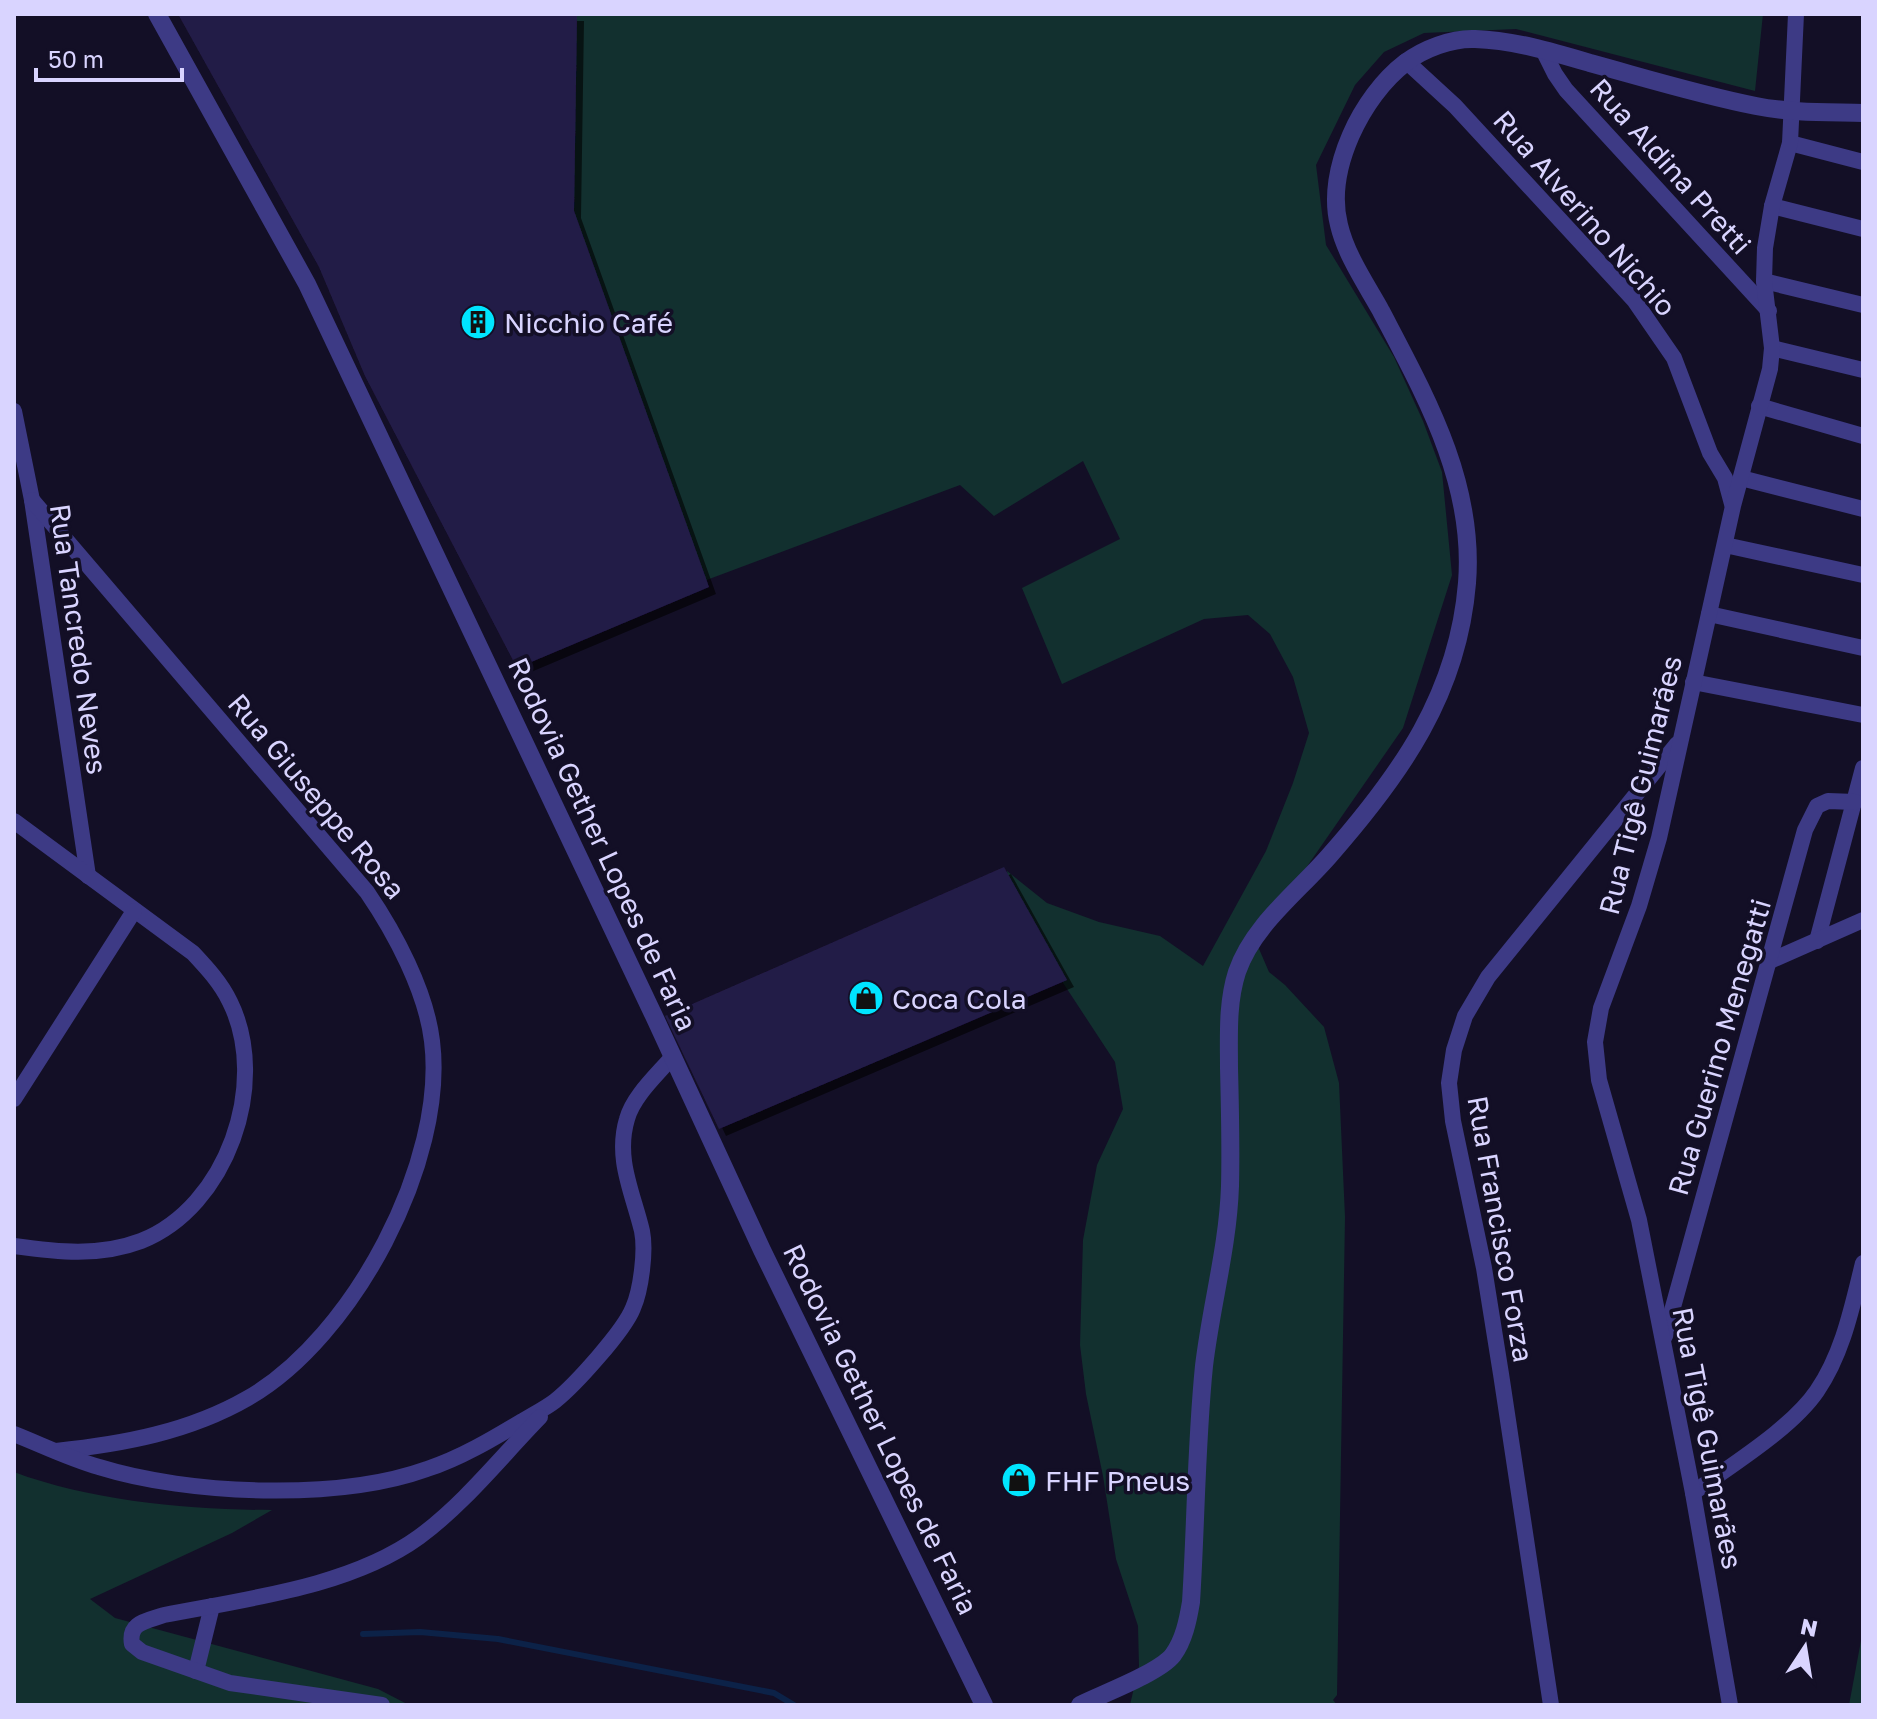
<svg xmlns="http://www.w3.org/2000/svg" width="1877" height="1719" viewBox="0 0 1877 1719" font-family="'Golos Text',sans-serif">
<defs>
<filter id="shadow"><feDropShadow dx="7" dy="7" stdDeviation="0" flood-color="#0009"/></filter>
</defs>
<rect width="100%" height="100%" fill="#130f26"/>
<g fill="#12302f">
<polygon points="550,14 1763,14 1755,91 1516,29 1424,33 1384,52 1355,85 1316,165 1326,245 1394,357 1423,421 1442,472 1452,575 1403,728 1299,878 1253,935 1269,972 1285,985 1324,1027 1339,1083 1345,1217 1337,1695 1333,1700 1337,1705 1130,1705 1139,1666 1138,1626 1116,1559 1103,1476 1086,1394 1080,1345 1083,1240 1097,1165 1123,1109 1115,1062 1050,963 1012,921 1007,871 1047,903 1099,922 1160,936 1203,966 1266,851 1293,783 1309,733 1293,677 1270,634 1248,615 1204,619 1062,684 1022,588 1120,539 1083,461 994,516 960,485 514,652"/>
<path d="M14 1472C91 1501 190 1510 272 1510L232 1533 90 1599 115 1618 378 1689 409 1705H14Z"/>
<polygon points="1863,1630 1863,1705 1849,1705"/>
</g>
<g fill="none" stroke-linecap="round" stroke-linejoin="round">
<polyline stroke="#0c2248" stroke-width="6" points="363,1634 420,1632 498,1639 774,1693 794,1705"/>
</g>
<g fill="#241b47" filter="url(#shadow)">
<polygon points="178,14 577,14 574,211 709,587 517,668 365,376 319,267"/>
<polygon points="1004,867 1067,980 719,1129 665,1016"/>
</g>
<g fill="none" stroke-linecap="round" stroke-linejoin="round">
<g stroke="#3d3a85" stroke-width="16">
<polyline points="1543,50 1555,74 1566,90 1769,311"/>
<polyline points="1406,61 1455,106 1634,300 1674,358 1710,453 1725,478 1732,504"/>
<polyline points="1790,143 1863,162"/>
<polyline points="1772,206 1863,229"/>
<polyline points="1764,281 1863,305"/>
<polyline points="1772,348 1863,370"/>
<polyline points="1759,406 1863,436"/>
<polyline points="14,411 32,500 88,876"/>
<polyline points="1741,478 1863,509"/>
<path d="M32 500 367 892C395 933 426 991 432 1041 447 1161 353 1338 248 1398 189 1432 123 1444 56 1451"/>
<polyline points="1725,545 1863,575"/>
<polyline points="1709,614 1863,648"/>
<polyline points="1693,682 1863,715"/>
<path d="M14 821 193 953C207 968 221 983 230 1002 270 1083 227 1207 141 1241 99 1257 57 1252 14 1246"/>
<polyline points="1817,941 1863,768"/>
<polyline points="1770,961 1863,920"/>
<polyline points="14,1099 134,911"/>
<polyline points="1665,1336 1805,830 1817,806 1828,801 1855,802"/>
<path d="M14 1434C42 1445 70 1459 99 1467 189 1495 338 1501 427 1469 461 1458 494 1438 524 1420 534 1414 546 1408 555 1401 575 1385 624 1331 633 1308 641 1290 646 1251 642 1231 633 1193 615 1159 627 1119 633 1096 658 1074 673 1056"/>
<path d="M1693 1493C1731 1465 1791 1429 1817 1391 1843 1353 1852 1307 1863 1263"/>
<polyline points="196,1671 212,1606"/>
<path d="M382 1705 230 1683 142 1652 132 1644C128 1622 147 1621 164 1615 245 1599 350 1587 419 1537 464 1504 501 1457 540 1417"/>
<polyline points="1551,1705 1501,1374 1484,1268 1453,1121 1449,1083 1454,1050 1465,1016 1488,977 1677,744"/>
<polyline points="1730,1705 1693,1493 1639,1220 1599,1080 1595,1042 1601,1008 1639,906 1659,838 1733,506 1770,369 1772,348 1764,281 1765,248 1772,206 1790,143 1796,14"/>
</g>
<g stroke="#3d3a85" stroke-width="18">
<polyline points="157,14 307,284 654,1016 762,1250 984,1705"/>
<path d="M1080 1705C1102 1694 1159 1673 1173 1655 1184 1640 1188 1620 1191 1602 1196 1524 1196 1445 1204 1366 1211 1306 1228 1247 1230 1186 1231 1147 1230 1107 1229 1068 1229 1036 1227 1003 1237 972 1253 925 1298 892 1330 855 1401 774 1458 694 1467 583 1475 483 1426 397 1381 311 1366 284 1346 255 1339 225 1325 170 1362 96 1405 63 1423 49 1452 38 1475 39 1513 40 1553 52 1590 63 1645 78 1700 95 1756 106 1791 113 1828 112 1863 113"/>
</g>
</g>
<defs>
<symbol id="building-disc" viewBox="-11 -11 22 22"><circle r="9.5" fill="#00e5ff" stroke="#130f26"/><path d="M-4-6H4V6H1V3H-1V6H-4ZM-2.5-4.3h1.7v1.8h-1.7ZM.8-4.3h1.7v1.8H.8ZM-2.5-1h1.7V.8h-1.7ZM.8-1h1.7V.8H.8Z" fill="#111"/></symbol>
<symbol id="shop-disc" viewBox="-11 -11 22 22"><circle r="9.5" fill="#00e5ff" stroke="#130f26"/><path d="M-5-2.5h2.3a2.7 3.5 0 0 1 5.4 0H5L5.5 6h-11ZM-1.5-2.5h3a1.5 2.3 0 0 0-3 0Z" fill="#111"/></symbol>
</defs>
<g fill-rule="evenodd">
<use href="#building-disc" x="458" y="302" width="40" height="40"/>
<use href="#shop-disc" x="846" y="978" width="40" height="40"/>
<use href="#shop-disc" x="999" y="1460" width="40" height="40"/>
</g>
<g text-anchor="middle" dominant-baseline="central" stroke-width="7" stroke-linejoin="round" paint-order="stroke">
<g font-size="28" fill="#d9d4ff" stroke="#130f26">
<text transform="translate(1671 166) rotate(48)">Rua Aldina Pretti</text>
<text transform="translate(1585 213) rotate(49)">Rua Alverino Nichio</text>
<text transform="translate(79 639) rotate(82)">Rua Tancredo Neves</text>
<text transform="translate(1640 785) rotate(-76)">Rua Tigê Guimarães</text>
<text transform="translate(317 796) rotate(50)">Rua Giuseppe Rosa</text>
<text transform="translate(603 844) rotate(65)">Rodovia Gether Lopes de Faria</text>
<text transform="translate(1719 1047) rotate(-74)">Rua Guerino Menegatti</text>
<text transform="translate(1501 1229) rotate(80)">Rua Francisco Forza</text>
<text transform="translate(881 1429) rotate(64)">Rodovia Gether Lopes de Faria</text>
<text transform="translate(1708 1438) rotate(79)">Rua Tigê Guimarães</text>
</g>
<g font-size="28" fill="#d9d4ff" stroke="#130f26" text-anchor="start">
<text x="504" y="322">Nicchio Café</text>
<text x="892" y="998">Coca Cola</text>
<text x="1045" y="1480">FHF Pneus</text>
</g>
</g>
<rect width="1877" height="1719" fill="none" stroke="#d9d4ff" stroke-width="32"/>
<g transform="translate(1805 1647) rotate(12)" stroke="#130f26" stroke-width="6" paint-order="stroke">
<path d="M0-6L14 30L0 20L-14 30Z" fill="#d9d4ff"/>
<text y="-12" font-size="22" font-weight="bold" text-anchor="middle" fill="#d9d4ff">N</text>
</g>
<path d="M36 68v12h146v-12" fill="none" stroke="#d9d4ff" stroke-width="4"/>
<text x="48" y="68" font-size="24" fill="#d9d4ff" stroke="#130f26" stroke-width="6" paint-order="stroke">50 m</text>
</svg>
